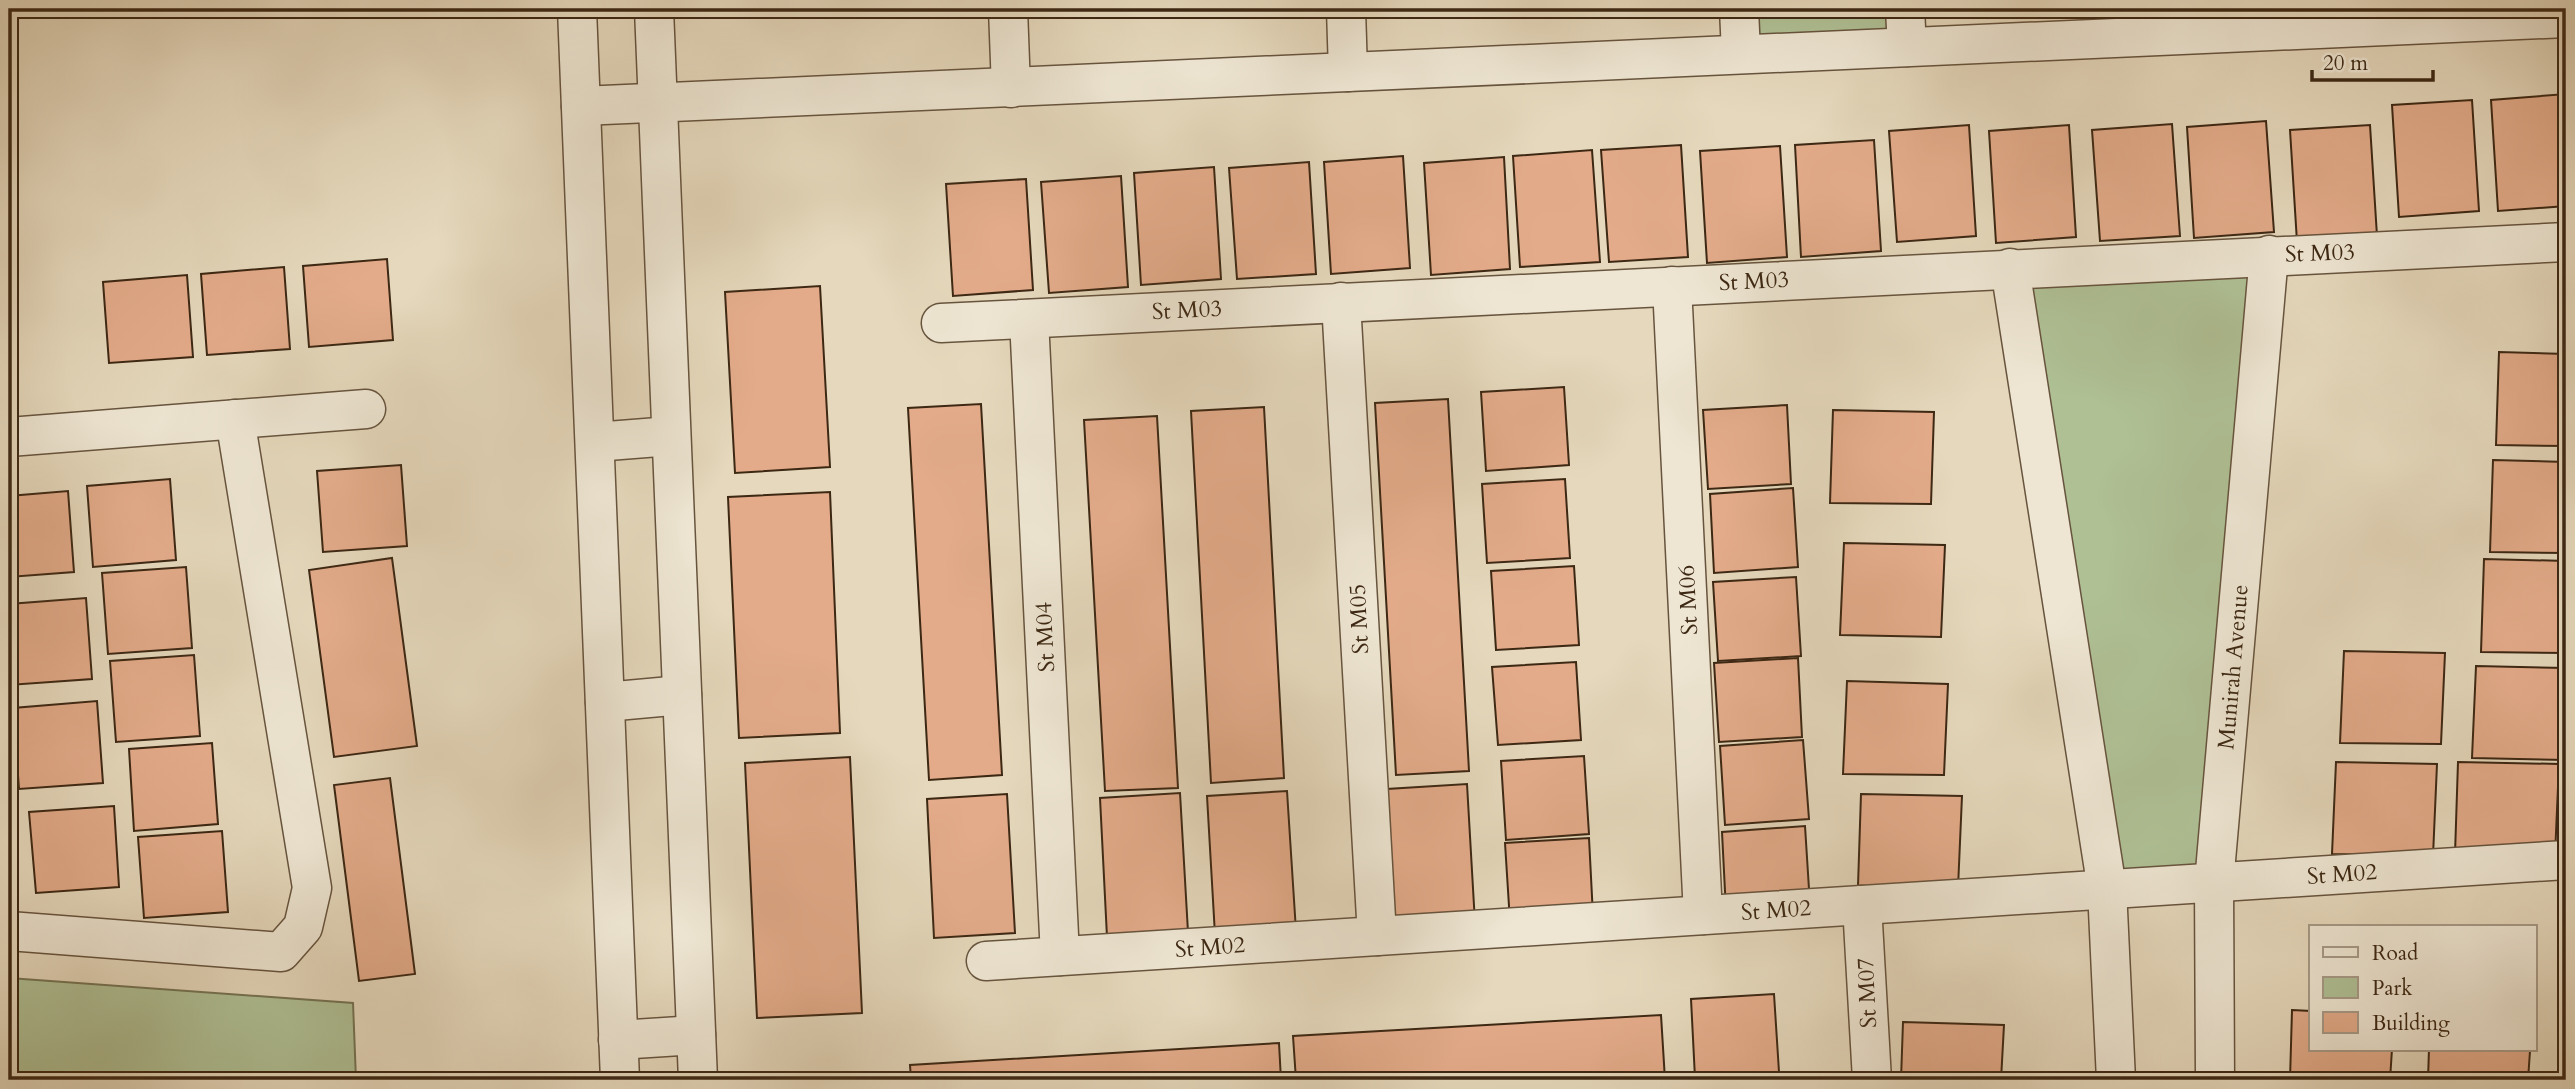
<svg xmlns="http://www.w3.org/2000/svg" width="2575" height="1089" viewBox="0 0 2575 1089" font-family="Cardo,serif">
<rect width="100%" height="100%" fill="#e5d8bc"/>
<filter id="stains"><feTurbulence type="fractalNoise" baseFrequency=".00286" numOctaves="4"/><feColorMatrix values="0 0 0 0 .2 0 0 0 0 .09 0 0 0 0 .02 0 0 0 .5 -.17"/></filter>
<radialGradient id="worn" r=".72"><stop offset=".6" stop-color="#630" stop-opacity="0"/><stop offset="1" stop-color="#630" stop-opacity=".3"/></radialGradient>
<g fill="#afc095" stroke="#767454" stroke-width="2">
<polygon points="1739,9 1905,9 1907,47 1741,53"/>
<polygon points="2269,255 2214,883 2107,889 2010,268"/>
<polygon points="9,978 353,1003 356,1080 9,1080"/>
</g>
<g fill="#e3ab8a" stroke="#3d2814" stroke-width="2">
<polygon points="1455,9 1515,9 1454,16"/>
<polygon points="2566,94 2566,206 2498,211 2491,100"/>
<polygon points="2472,100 2479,211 2399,217 2392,105"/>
<polygon points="2266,121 2274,232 2194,238 2187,127"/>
<polygon points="2172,124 2180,236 2100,241 2092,130"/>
<polygon points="1969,125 1976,236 1897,242 1889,131"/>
<polygon points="2069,125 2076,237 1996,243 1989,131"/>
<polygon points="2370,125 2377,236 2297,242 2290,130"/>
<polygon points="1874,140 1881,251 1801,257 1795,145"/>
<polygon points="1681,145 1688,257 1609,262 1601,150"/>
<polygon points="1780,146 1787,257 1707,263 1700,151"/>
<polygon points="1592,150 1600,262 1520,267 1513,156"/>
<polygon points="1403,156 1410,268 1331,274 1324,162"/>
<polygon points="1504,157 1510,269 1431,275 1424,163"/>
<polygon points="1309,162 1316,274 1237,279 1229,168"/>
<polygon points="1214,167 1221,279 1141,285 1134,173"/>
<polygon points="1121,176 1128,287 1049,293 1041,182"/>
<polygon points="1026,179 1033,290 953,296 946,184"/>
<polygon points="387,259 393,340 309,347 303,266"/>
<polygon points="284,267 290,349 207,355 201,274"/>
<polygon points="187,275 193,357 109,363 103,282"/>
<polygon points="820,286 830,467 735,473 725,292"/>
<polygon points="2499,352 2566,354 2566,446 2496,445"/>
<polygon points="1564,387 1569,465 1486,471 1481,392"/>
<polygon points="1448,399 1469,771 1396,775 1375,403"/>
<polygon points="981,404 1002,775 929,780 908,408"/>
<polygon points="1787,405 1791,484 1708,489 1703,410"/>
<polygon points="1264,407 1284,778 1211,783 1191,411"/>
<polygon points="1833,410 1934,412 1931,504 1830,503"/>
<polygon points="1157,416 1178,788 1105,791 1084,420"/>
<polygon points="2493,460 2566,462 2566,553 2490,552"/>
<polygon points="401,465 407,546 323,552 317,471"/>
<polygon points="170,479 176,560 93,567 87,486"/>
<polygon points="1565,479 1570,558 1487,563 1482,484"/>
<polygon points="1793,488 1798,567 1714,573 1710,494"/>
<polygon points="68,491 74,572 9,577 9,496"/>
<polygon points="830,492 840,733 739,738 728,497"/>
<polygon points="1844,543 1945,545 1941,637 1840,635"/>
<polygon points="392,558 417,746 334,757 309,570"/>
<polygon points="2484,559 2566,561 2566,653 2481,652"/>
<polygon points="1574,566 1579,645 1496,650 1491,571"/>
<polygon points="186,567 192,648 108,654 102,573"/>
<polygon points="1796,577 1801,656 1718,661 1713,582"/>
<polygon points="86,598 92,679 9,685 9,604"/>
<polygon points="2344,651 2445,653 2441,744 2340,743"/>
<polygon points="194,655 200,736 116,742 110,661"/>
<polygon points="1798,658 1802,737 1719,742 1714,663"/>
<polygon points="1576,662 1581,740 1498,745 1492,667"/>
<polygon points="2476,666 2566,668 2566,760 2472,758"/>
<polygon points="1847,681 1948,684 1944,775 1843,774"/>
<polygon points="97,701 103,783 19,789 13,708"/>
<polygon points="1803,740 1809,819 1725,825 1720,746"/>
<polygon points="212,743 218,824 134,831 129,749"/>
<polygon points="1584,756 1589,834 1506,840 1501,761"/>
<polygon points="850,757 862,1013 757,1018 745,763"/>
<polygon points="2336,762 2437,764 2433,856 2332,854"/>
<polygon points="2458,762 2559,764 2555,856 2455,854"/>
<polygon points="390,778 415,974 359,981 334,785"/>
<polygon points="1467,784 1475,923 1395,928 1387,789"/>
<polygon points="1287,791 1296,931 1215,935 1207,796"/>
<polygon points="1180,793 1188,932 1107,937 1100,798"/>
<polygon points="1007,794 1015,933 934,938 927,799"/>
<polygon points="1861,794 1962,796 1958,888 1858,886"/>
<polygon points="114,806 119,887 36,893 29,812"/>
<polygon points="1805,826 1810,905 1726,911 1722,832"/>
<polygon points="222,831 228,912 144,918 138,837"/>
<polygon points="1589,838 1593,916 1510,922 1505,843"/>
<polygon points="1774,994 1779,1072 1695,1078 1691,999"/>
<polygon points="2292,1010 2311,1011 2311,1049 2392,1049 2390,1080 2290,1080"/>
<polygon points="1661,1015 1665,1080 1296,1080 1293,1036"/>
<polygon points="1903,1022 2004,1025 2001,1080 1901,1080"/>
<polygon points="1279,1043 1281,1080 911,1080 910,1065"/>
<polygon points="2429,1049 2530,1051 2528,1080 2428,1080"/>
</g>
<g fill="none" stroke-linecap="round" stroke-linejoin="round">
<defs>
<g id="minor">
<polyline points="1008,9 1011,88"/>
<polyline points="1346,9 1348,72"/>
<polyline points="1739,9 1741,53"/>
<polyline points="1905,9 1907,47"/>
<polyline points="581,106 2566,18"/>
<polyline points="2010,268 2107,889 2116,1080"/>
<polyline points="1672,286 1703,915"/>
<polyline points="1341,302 1377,936"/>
<polyline points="1029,319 1060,956"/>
<polyline points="941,323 2566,242"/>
<polyline points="9,437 366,409"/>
<polyline points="1862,905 1872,1080"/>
<polyline points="9,931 281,952 303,927 312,888 235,419"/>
<polyline points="986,961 2566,860"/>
<polyline points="2215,1080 2214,883 2269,255"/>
</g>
<g id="tertiary">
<polyline points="577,9 620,1080"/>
<polyline points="654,9 698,1080"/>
<polyline points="595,442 671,436"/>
<polyline points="605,702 682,695"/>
<polyline points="618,1040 696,1035"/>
</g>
</defs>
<use href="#minor" stroke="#67543e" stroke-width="41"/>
<use href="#tertiary" stroke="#67543e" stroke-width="41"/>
<use href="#minor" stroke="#eee6d3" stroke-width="38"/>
<use href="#tertiary" stroke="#eee6d3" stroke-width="38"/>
</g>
<g text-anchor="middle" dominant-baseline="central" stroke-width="5" stroke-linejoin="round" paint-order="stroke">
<g font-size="23" fill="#3d2814" stroke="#eee6d3">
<text transform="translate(2320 253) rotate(-2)">St M03</text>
<text transform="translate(1754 281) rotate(-3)">St M03</text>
<text transform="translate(1187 310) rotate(-3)">St M03</text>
<text transform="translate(1688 600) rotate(-93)">St M06</text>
<text transform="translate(1359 619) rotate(-93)">St M05</text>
<text transform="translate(1045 637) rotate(-93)">St M04</text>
<text transform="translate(2233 667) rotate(-85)">Munirah Avenue</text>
<text transform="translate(2342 874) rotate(-4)">St M02</text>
<text transform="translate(1776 910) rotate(-4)">St M02</text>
<text transform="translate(1210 947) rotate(-4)">St M02</text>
<text transform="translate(1867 993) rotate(-93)">St M07</text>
</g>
</g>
<rect width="2575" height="1089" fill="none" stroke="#e5d8bc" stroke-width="35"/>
<rect x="10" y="10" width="2554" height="1068" fill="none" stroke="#3d2814" stroke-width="3.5"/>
<rect x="18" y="18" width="2540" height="1054" fill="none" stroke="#3d2814" stroke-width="2"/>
<rect x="2309" y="925" width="228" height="126" fill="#eee6d3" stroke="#a79a87" stroke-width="2"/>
<rect x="2323" y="947" width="35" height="10" fill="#eee6d3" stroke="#a79a87" stroke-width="2"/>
<text x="2372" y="960" font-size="21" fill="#3d2814">Road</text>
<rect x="2323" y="977" width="35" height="21" fill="#afc095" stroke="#a79a87" stroke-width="2"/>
<text x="2372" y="995" font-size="21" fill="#3d2814">Park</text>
<rect x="2323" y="1012" width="35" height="21" fill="#e3ab8a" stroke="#a79a87" stroke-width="2"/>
<text x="2372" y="1030" font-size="21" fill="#3d2814">Building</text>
<path d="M2312 70v10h121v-10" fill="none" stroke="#3d2814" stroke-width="3.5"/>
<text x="2323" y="70" font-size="21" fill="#3d2814" stroke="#eee6d3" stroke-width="5" paint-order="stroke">20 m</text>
<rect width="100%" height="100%" filter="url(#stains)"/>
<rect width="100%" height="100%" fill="url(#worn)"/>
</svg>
